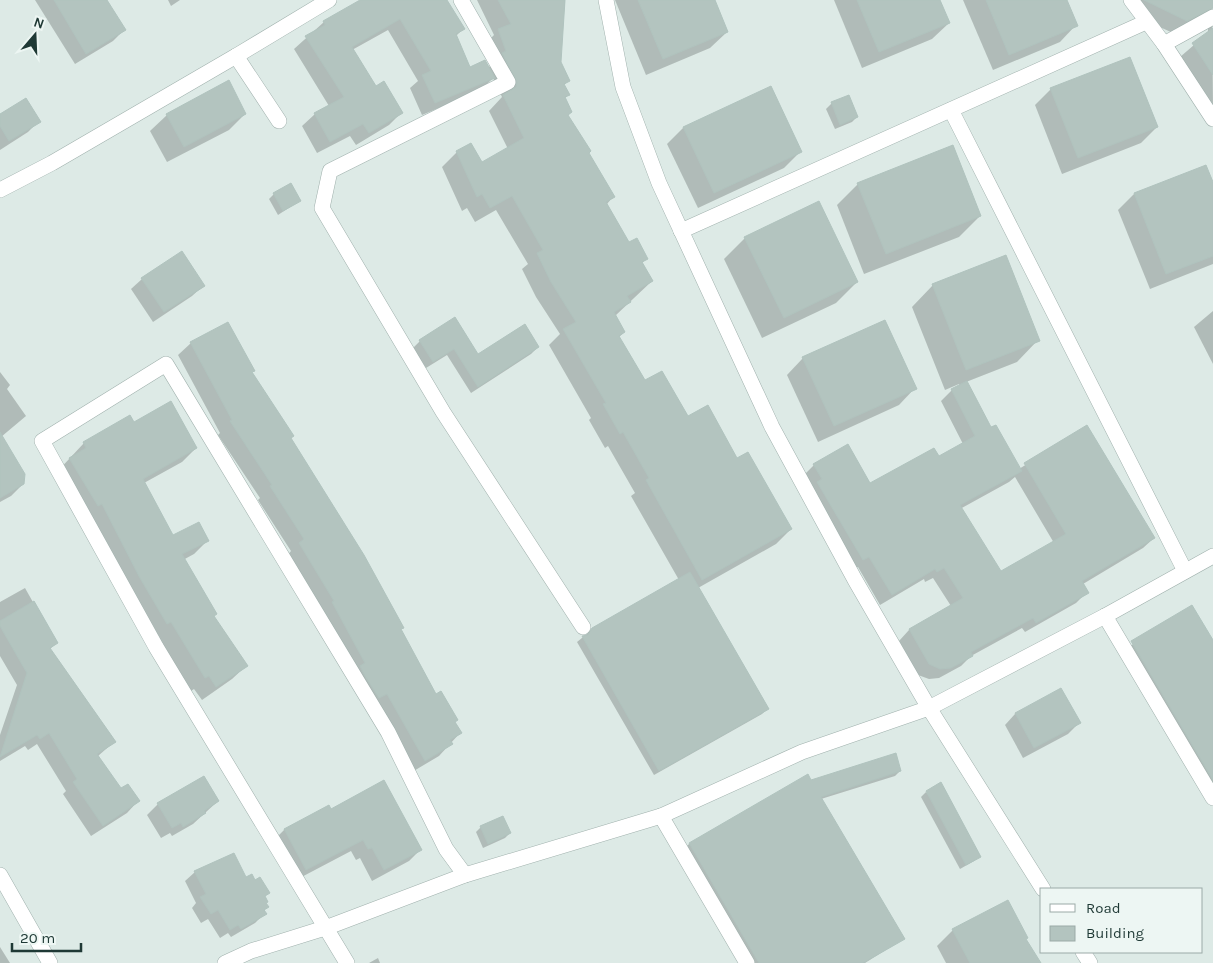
<svg xmlns="http://www.w3.org/2000/svg" width="1213" height="963" viewBox="0 0 1213 963" font-family="Karla,sans-serif">
<rect width="100%" height="100%" fill="#ddeae6"/>
<g fill="#0003" fill-rule="evenodd">
<polygon points="35,0 106,0 124,30 113,41 75,64"/>
<polygon points="168,0 180,0 171,6"/>
<polygon points="362,0 446,0 463,29 455,37 470,69 488,68 491,65 484,45 494,35 477,0 565,0 560,62 569,80 563,86 568,95 564,99 571,112 567,116 613,197 606,205 628,244 647,258 642,263 652,281 615,316 624,332 619,337 645,382 737,460 791,529 776,544 698,588 767,709 762,714 654,775 577,642 593,629 679,580 631,496 635,493 608,446 605,448 589,420 591,418 549,345 560,334 536,297 522,269 528,264 496,210 475,222 467,208 462,211 442,167 457,152 482,164 508,149 489,111 502,97 493,78 481,90 422,115 410,88 418,81 388,30 352,50 376,87 402,112 389,125 356,145 350,136 317,153 302,126 315,114 329,106 294,49 324,22"/>
<polygon points="615,0 713,0 727,32 710,48 646,75"/>
<polygon points="834,0 939,0 949,23 932,39 862,68"/>
<polygon points="963,0 1066,0 1076,25 1060,42 993,70"/>
<polygon points="1136,0 1212,0 1213,108 1180,57 1208,33 1208,23 1173,33 1151,23"/>
<polygon points="1051,89 1157,127 1141,143 1062,174 1035,105"/>
<polygon points="848,97 857,117 852,122 835,129 826,109 831,104"/>
<polygon points="245,114 229,130 167,162 150,131 167,115"/>
<polygon points="0,116 39,121 28,132 0,150"/>
<polygon points="683,128 800,152 784,168 698,208 667,144"/>
<polygon points="858,184 980,216 959,237 864,274 837,205"/>
<polygon points="1213,185 1213,264 1150,289 1118,210 1134,194"/>
<polygon points="274,194 299,201 278,215 269,199"/>
<polygon points="745,238 857,282 836,303 762,338 724,259"/>
<polygon points="142,279 203,286 192,296 153,322 131,289"/>
<path d="M933 285 1038 340 1017 362 966 382 991 429 1019 469 1086 427 1154 538 1143 548 1083 584 1087 592 1076 603 1025 632 1022 628 971 656 961 666 939 678 929 679 918 675 899 641 909 630 951 606 933 578 925 582 924 579 880 605 858 567 852 570 803 476 814 465 869 485 938 458 963 444 941 401 952 390 960 386 959 384 945 390 912 307ZM1015 477 1054 543 1000 573 960 509 1009 482Z"/>
<polygon points="1213,311 1213,364 1194,327"/>
<polygon points="455,319 477,355 538,347 531,354 471,393 447,355 426,368 413,348 420,341"/>
<polygon points="191,343 251,373 400,630 436,696 460,733 439,756 412,772 287,556 291,551 258,500 260,498 218,435 220,433 178,355"/>
<polygon points="803,358 915,388 899,405 818,442 787,375"/>
<polygon points="0,372 10,385 7,389 26,416 1,437 23,484 11,496 0,502"/>
<polygon points="133,423 196,448 182,462 144,483 173,537 208,540 194,554 183,560 213,617 246,666 232,679 202,700 194,689 191,691 56,473 84,443"/>
<polygon points="25,588 56,643 49,650 114,742 98,756 120,790 138,801 127,813 91,836 63,794 66,791 37,744 28,750 25,746 0,761 0,735 17,685 0,656 0,602"/>
<polygon points="1191,607 1213,643 1213,794 1127,648"/>
<polygon points="1061,690 1079,723 1068,734 1023,758 1005,725 1015,714"/>
<polygon points="900,771 895,776 821,799 903,939 865,963 751,963 684,849 689,844 808,776 811,781"/>
<polygon points="926,792 979,856 974,861 960,869 921,797"/>
<polygon points="218,801 193,824 172,836 170,833 161,838 147,815 158,804"/>
<polygon points="331,810 421,849 409,861 372,881 360,858 356,860 351,851 294,881 273,841 284,830"/>
<polygon points="481,827 510,833 505,838 483,848 476,832"/>
<polygon points="195,872 246,879 268,893 264,897 265,913 255,923 231,937 228,933 220,938 208,919 201,923 192,908 196,903 185,881"/>
<polygon points="953,930 1025,939 1039,963 946,963 937,946"/>
<polygon points="0,947 10,963 0,963"/>
<polygon points="378,958 380,963 369,963"/>
</g>
<g fill="#b3c4bf" stroke="#b0c3be">
<polygon points="54,0 107,0 126,30 86,54"/>
<polygon points="360,0 447,0 465,29 456,34 470,67 485,60 495,78 435,103 422,75 431,71 400,19 352,47 376,86 384,81 403,113 369,133 363,124 330,142 314,113 344,97 305,36 325,25 323,21"/>
<polygon points="498,0 565,0 561,62 570,81 564,84 570,95 565,97 572,112 568,115 591,151 589,153 615,197 606,202 629,242 637,238 648,259 642,262 653,281 627,296 631,302 614,312 625,332 619,336 645,380 662,371 688,416 708,405 737,458 748,452 792,529 702,580 646,480 649,478 623,432 620,434 603,404 606,403 563,329 576,322 551,282 537,253 543,250 512,196 490,208 482,194 477,197 456,151 471,143 482,162 524,138 503,95 516,87 517,82 502,53 506,51 498,29 511,24"/>
<polygon points="638,0 715,0 728,32 663,59"/>
<polygon points="857,0 940,0 950,23 879,52"/>
<polygon points="986,0 1067,0 1078,26 1009,55"/>
<polygon points="1144,0 1213,0 1213,8 1187,21"/>
<polygon points="1213,28 1213,75 1192,43"/>
<polygon points="1130,57 1158,127 1078,158 1050,88"/>
<polygon points="229,80 246,114 184,147 166,114"/>
<polygon points="771,86 802,152 714,193 683,127"/>
<polygon points="849,95 858,117 840,125 831,102"/>
<polygon points="26,98 41,122 9,141 0,126 0,114"/>
<polygon points="953,145 981,216 886,254 857,183"/>
<polygon points="1206,165 1213,182 1213,256 1166,274 1134,193"/>
<polygon points="291,183 301,201 283,211 273,193"/>
<polygon points="819,201 858,282 784,318 744,237"/>
<polygon points="182,251 205,286 164,312 141,278"/>
<polygon points="1006,255 1040,341 966,370 932,284"/>
<polygon points="455,317 478,354 525,324 539,347 478,387 454,349 433,362 419,340"/>
<polygon points="885,320 917,389 834,426 802,357"/>
<polygon points="228,322 255,371 252,372 294,436 291,438 364,555 404,628 401,629 436,694 441,691 458,720 455,722 462,733 450,740 453,744 425,761 387,694 379,698 365,676 360,666 365,663 332,602 334,601 299,543 304,539 270,486 272,485 230,421 232,420 190,342"/>
<polygon points="967,381 991,427 996,425 1022,471 960,505 1001,571 1066,534 1024,463 1087,425 1155,538 1082,581 1089,593 1036,623 1033,618 971,652 973,656 951,668 940,669 929,664 909,629 963,598 944,568 937,572 935,569 892,595 869,557 863,560 817,482 822,479 813,464 848,444 870,483 934,448 939,456 975,436 951,389"/>
<polygon points="171,401 197,448 143,479 173,535 199,522 209,541 182,554 217,614 214,616 248,666 216,687 209,676 205,678 171,622 167,624 140,578 102,504 98,506 69,458 86,448 83,442 130,415 134,422"/>
<polygon points="0,432 25,474 24,484 0,498"/>
<polygon points="690,572 769,709 659,771 582,636 588,635 592,628"/>
<polygon points="34,601 58,643 50,648 116,742 97,754 121,788 128,784 140,801 103,826 73,782 77,779 49,733 40,739 37,735 0,757 27,673 0,626 0,621"/>
<polygon points="1192,605 1213,640 1213,780 1131,641"/>
<polygon points="1061,688 1081,723 1034,748 1015,713"/>
<polygon points="896,753 901,771 821,797 905,939 863,963 759,963 689,843 808,774 811,780"/>
<polygon points="204,776 219,801 204,811 206,813 183,827 181,823 172,828 157,803"/>
<polygon points="384,780 422,850 384,870 372,848 368,849 363,840 306,870 284,829 329,805 331,809"/>
<polygon points="941,782 981,857 966,865 926,791"/>
<polygon points="503,816 511,833 488,844 480,826"/>
<polygon points="234,853 246,877 252,874 255,880 260,877 270,893 265,896 268,902 266,903 269,907 264,910 267,914 241,929 238,925 230,930 218,910 211,914 200,897 206,894 194,871"/>
<polygon points="1008,900 1028,938 1026,939 1041,963 970,963 952,929"/>
</g>
<g fill="none" stroke-linecap="round" stroke-linejoin="round">
<defs>
<g id="minor">
<polyline points="461,0 508,82 330,171 322,208 443,412 583,627"/>
<polyline points="606,0 623,87 659,183 772,427 855,580 929,708 1043,889"/>
<polyline points="1131,0 1164,44 1213,119"/>
<polyline points="1164,44 1213,17"/>
<polyline points="951,110 1185,571"/>
<polyline points="279,121 236,56 329,0"/>
<polyline points="0,190 52,163 236,56"/>
<polyline points="681,231 1146,22"/>
<polyline points="1105,616 1213,798"/>
<polyline points="661,816 747,963"/>
<polyline points="0,875 50,963"/>
<polyline points="1083,952 1090,963"/>
<polyline points="225,963 251,951 328,927 465,875 661,816 802,752 929,708 1105,616 1213,556"/>
<polyline points="347,963 156,647 42,441 166,364 388,732 446,849 465,875"/>
</g>
</defs>
<use href="#minor" stroke="#a0b1ad" stroke-width="16"/>
<use href="#minor" stroke="#fff" stroke-width="15"/>
</g>
<rect x="1040" y="888" width="162" height="65" fill="#edf6f3" stroke="#9baaa7"/>
<rect x="1050" y="904" width="25" height="8" fill="#ffffff" stroke="#9baaa7"/>
<text x="1086" y="913" font-size="15" fill="#1f3935">Road</text>
<rect x="1050" y="926" width="25" height="15" fill="#b3c4bf" stroke="#9baaa7"/>
<text x="1086" y="938" font-size="15" fill="#1f3935">Building</text>
<g transform="translate(35 35) rotate(19)" stroke="#edf6f3" stroke-width="4" paint-order="stroke">
<path d="M0-4L9 19L0 12L-9 19Z" fill="#1f3935"/>
<text y="-8" font-size="14" font-weight="bold" text-anchor="middle" fill="#1f3935">N</text>
</g>
<path d="M12 943v8h69v-8" fill="none" stroke="#1f3935" stroke-width="2.5"/>
<text x="20" y="943" font-size="15" fill="#1f3935" stroke="#edf6f3" stroke-width="4" paint-order="stroke">20 m</text>
</svg>
